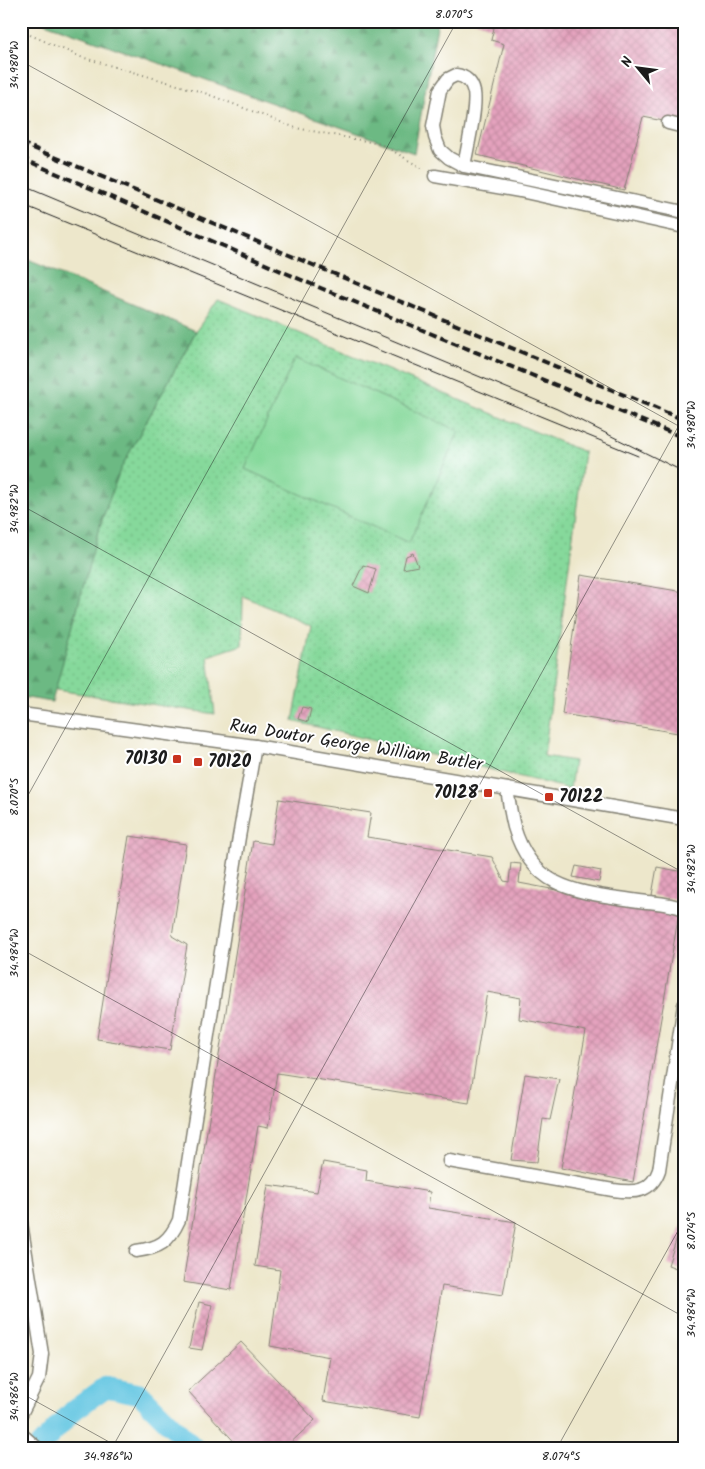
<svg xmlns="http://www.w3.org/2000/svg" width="705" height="1469" viewBox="0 0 705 1469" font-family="Kalam,sans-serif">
<defs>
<pattern id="grass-dots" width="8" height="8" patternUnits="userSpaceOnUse" patternTransform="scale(1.25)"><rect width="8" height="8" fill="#86d99b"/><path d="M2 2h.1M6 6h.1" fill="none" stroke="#73ba85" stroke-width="1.8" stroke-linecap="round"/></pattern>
<pattern id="forest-firs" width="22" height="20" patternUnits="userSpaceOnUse" patternTransform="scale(1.25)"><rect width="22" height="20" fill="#6cb983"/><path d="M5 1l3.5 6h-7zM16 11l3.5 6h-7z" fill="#5d9e71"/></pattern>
<pattern id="building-cross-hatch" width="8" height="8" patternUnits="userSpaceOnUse" patternTransform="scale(1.25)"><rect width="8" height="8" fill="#e4a2bd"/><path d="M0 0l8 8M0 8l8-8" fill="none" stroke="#c38ba2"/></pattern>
</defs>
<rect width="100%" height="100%" fill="#fff"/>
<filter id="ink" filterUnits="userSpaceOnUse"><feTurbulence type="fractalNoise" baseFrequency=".02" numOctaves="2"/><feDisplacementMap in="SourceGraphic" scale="10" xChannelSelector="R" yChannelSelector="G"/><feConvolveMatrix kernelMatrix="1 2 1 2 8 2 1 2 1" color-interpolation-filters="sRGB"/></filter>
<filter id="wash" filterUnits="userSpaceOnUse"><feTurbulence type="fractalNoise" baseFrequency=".0096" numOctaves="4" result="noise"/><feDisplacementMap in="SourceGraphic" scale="20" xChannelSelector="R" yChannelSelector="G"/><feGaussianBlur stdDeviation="1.12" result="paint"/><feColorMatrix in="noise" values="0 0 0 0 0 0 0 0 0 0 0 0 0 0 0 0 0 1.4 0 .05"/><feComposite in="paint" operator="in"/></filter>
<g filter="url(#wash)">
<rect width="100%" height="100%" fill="#ede7cb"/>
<polygon fill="url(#grass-dots)" stroke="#517a5c" points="218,299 584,452 544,756 574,761 570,789 293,721 311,626 243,596 242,645 208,656 215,714 50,689 99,528 120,469 196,331"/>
<g fill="url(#forest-firs)" stroke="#446a50">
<polygon points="39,21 438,21 414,153"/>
<polygon points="21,257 196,331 120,470 99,528 52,702 21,697"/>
</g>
<polygon fill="#86d99b" stroke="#517a5c" points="295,358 459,431 409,543 245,469"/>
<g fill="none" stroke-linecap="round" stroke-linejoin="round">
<polyline stroke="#64c6e2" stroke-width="21" points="38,1448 74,1410 106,1387 140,1394 194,1448"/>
</g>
<g id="blocks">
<g fill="url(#building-cross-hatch)">
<polygon points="474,21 684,21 684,125 643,117 624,190 477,155 504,44 491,40 494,28"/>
<polygon points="413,553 418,566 403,569 406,556"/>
<polygon points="363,565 376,569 369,593 353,586"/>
<polygon points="581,575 684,592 684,734 562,714"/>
<polygon points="302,707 311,709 308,722 298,719"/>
<polygon points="279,799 371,813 367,837 492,857 504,881 509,882 511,863 521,864 519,883 679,913 633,1182 561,1168 586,1031 519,1019 521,998 487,992 469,1103 277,1073 268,1128 258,1126 231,1290 183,1282 253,841 272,844"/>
<polygon points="129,836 186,844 172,936 187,945 170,1050 97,1039"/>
<polygon points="576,866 601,871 599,882 573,877"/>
<polygon points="657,867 684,872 684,902 652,895"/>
<polygon points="525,1074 559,1079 550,1120 543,1119 537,1162 511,1160"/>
<polygon points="683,1132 684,1132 684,1150 678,1148"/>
<polygon points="323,1162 367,1170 366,1181 430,1192 428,1208 516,1222 503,1295 442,1286 420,1417 323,1401 330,1357 270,1346 280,1270 255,1266 268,1185 317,1192"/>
<polygon points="683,1219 684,1219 684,1271 668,1265"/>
<polygon points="199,1302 212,1305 202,1350 189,1348"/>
<polygon points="241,1342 315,1420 285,1448 240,1448 188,1391"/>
</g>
</g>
</g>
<g filter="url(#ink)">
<use href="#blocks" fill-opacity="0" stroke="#848274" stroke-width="1"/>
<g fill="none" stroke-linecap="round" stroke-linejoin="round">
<defs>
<g id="minor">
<polyline points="668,123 684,127"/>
<path d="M464 166C467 149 477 108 474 92 472 82 465 76 456 75L448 79 440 90 433 126 435 137 440 150 449 158 464 166 684 212"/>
<polyline points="435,176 520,191 684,227"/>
<polyline points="21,714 255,746 684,819"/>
<path d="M507 789C509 802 511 815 514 827 533 892 581 892 639 901 653 903 670 903 684 909"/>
<path d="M449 1161 613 1190C634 1193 651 1193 659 1170L684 1005"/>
<polyline points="21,1223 42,1354 39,1378 21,1414"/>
<path d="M136 1251C160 1248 169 1242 179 1220L239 837 255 746"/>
<polyline points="21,1434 37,1448"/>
</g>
</defs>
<use href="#minor" stroke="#848274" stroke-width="15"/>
<polyline stroke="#848274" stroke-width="2" stroke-dasharray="1 4" stroke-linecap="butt" points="21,31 81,57 202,92 296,128 381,144 425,170"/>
<use href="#minor" stroke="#fff" stroke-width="12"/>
<g stroke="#1c1c1c" stroke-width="1">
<polyline points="21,185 557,409 684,472"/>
<polyline points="21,204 638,456"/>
</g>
<g stroke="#1c1c1c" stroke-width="4" stroke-dasharray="8 4" stroke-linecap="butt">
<polyline points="21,143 684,420"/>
<polyline points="21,158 311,284 684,438"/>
</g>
</g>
</g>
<path fill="none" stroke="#1c1c1c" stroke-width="1" stroke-opacity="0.45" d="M21 61 684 429M21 505 684 873M21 808 457 21M21 949 684 1317M21 1393 120 1448M112 1448 684 416M557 1448 684 1220"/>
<g fill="#c8321e" stroke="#fff" stroke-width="2">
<rect x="172" y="754" width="10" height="10" rx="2.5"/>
<rect x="193" y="757" width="10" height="10" rx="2.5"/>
<rect x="483" y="788" width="10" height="10" rx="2.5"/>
<rect x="544" y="792" width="10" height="10" rx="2.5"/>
</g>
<g text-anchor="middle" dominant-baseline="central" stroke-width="4" stroke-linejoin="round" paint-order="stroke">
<g font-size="18" fill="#1c1c1c" stroke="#fff">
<text transform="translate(356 746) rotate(9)">Rua Doutor George William Butler</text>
</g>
<g font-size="18" font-weight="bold" fill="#1c1c1c" stroke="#fff" text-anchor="end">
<text x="167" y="759">70130</text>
<text x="208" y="762" text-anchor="start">70120</text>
<text x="478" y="793">70128</text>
<text x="559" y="797" text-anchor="start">70122</text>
</g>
</g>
<rect width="705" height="1469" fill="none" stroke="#fff" stroke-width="55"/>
<g transform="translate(638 68) rotate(299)" stroke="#ffffff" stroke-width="4" paint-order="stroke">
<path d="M0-4L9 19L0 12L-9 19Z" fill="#1c1c1c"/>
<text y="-8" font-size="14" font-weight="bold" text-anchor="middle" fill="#1c1c1c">N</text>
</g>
<rect x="28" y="28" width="650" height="1414" fill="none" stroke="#1c1c1c" stroke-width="2"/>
<g font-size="12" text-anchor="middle" fill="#1c1c1c">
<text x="454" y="18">8.070°S</text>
<text transform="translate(14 65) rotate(-90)" y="4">34.980°W</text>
<text transform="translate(691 425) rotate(-90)" y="4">34.980°W</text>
<text transform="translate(14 509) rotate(-90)" y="4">34.982°W</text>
<text transform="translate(14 797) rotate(-90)" y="4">8.070°S</text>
<text transform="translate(691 869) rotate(-90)" y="4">34.982°W</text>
<text transform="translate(14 953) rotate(-90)" y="4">34.984°W</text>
<text transform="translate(691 1231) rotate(-90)" y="4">8.074°S</text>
<text transform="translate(691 1313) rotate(-90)" y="4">34.984°W</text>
<text transform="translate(14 1397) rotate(-90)" y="4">34.986°W</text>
<text x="108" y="1460">34.986°W</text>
<text x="561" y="1460">8.074°S</text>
</g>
</svg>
